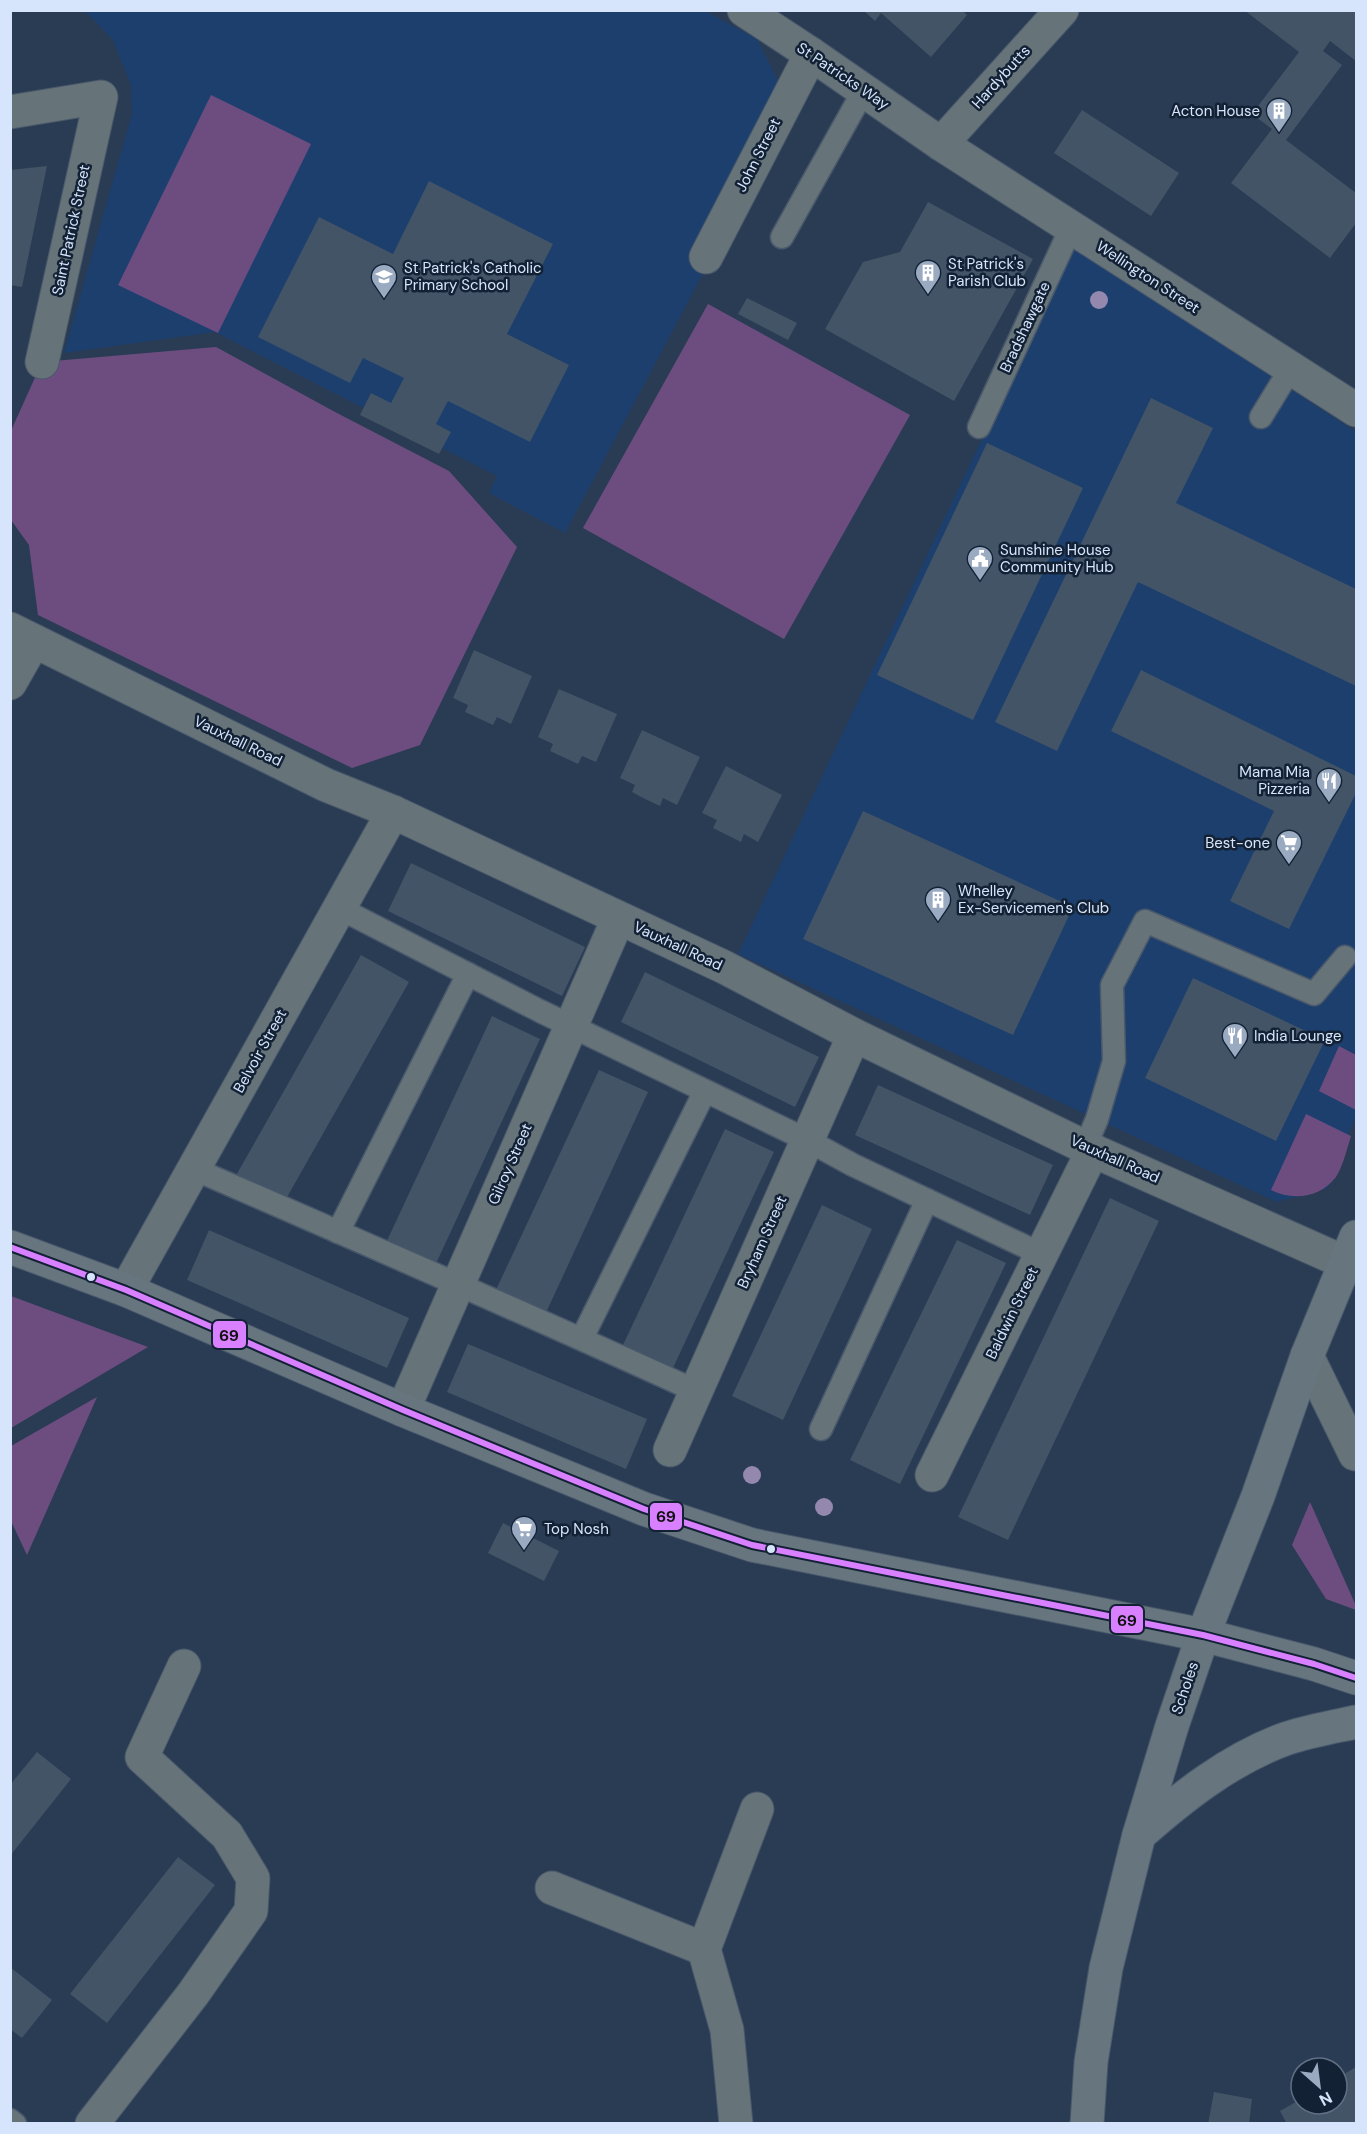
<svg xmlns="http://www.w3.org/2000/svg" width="1367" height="2134" viewBox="0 0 1367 2134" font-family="'DM Sans',sans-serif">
<rect width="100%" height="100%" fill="#2a3c54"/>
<g fill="#1d3f6e">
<polygon points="83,11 705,11 757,39 779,83 689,257 706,268 565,533 489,493 497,476 215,332 64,353 132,114 131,85 113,40 87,13"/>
<polygon points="1073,247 1356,432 1356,1115 1328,1188 1277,1202 738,954"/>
</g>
<g fill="#6d4d80">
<polygon points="211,95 311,144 218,333 118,285"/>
<polygon points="708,304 910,415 784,639 583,528"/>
<polygon points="216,347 335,412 449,471 517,547 420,745 352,768 38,615 29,545 11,520 10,433 42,362"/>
<polygon points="1339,1046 1356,1055 1356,1110 1319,1091"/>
<path d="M1306 1114 1351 1136C1347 1149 1343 1166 1336 1177 1320 1198 1293 1201 1271 1190Z"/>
<polygon points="11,1296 148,1347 11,1428"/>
<polygon points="97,1397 27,1555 11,1521 11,1446"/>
<polygon points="1310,1502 1356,1606 1356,1610 1326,1599 1292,1545"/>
</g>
<g fill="#425466">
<polygon points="863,10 962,10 967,15 931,57 881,13 875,21"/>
<polygon points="1244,10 1356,10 1356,61 1330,41 1323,51 1342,65 1286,140 1356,193 1356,223 1330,258 1231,183 1272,129 1252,114 1299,52"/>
<polygon points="1082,110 1179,173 1151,216 1054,153"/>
<polygon points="47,166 22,287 10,285 10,170"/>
<polygon points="429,181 553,244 507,334 569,365 530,442 448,401 436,424 451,432 439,454 360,415 371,393 391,403 404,378 363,358 350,383 258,337 319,217 393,254"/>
<polygon points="928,202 1033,259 954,401 825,329 863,262 900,252"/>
<polygon points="747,298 797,323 788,340 738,314"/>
<polygon points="1151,398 1213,428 1176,503 1356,589 1356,686 1138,582 1057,751 995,722"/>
<polygon points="987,443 1083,488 973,720 877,675"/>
<polygon points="474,650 532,676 511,724 497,717 493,725 465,712 468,705 453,698"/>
<polygon points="1141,670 1356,776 1356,793 1289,929 1230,901 1274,811 1111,731"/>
<polygon points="559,689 617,714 596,762 582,756 578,764 550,751 553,744 538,737"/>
<polygon points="642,730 700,757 677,805 663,798 660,806 645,799 632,792 635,785 620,778"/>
<polygon points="726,766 782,795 758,842 744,834 741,842 713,828 717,820 702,813"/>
<polygon points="863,811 1073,907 1013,1035 803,939"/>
<polygon points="411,863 585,947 562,996 388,911"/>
<polygon points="361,955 409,982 282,1206 234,1179"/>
<polygon points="645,972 819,1057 795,1107 621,1022"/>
<polygon points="1193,978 1325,1040 1276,1141 1145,1078"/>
<polygon points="492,1016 540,1039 433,1270 384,1247"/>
<polygon points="599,1070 648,1092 544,1317 494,1294"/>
<polygon points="878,1085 1053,1165 1030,1215 855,1135"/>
<polygon points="725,1129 774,1152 672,1370 622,1347"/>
<polygon points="1110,1198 1159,1221 1008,1540 958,1517"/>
<polygon points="822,1205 872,1229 783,1420 732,1396"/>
<polygon points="209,1230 409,1318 387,1368 187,1280"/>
<polygon points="957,1240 1006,1263 900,1484 850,1460"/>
<polygon points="468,1344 647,1419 626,1469 447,1392"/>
<polygon points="503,1523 559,1551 544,1581 488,1553"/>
<polygon points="37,1752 71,1779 10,1856 10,1785"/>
<polygon points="178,1857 215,1885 107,2023 70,1994"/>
<polygon points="10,1967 52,2000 22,2038 10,2029"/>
<polygon points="1356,2067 1356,2124 1287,2124 1280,2111 1301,2099 1301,2104 1337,2104 1337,2078"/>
<polygon points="1214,2092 1252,2099 1249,2124 1208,2124"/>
</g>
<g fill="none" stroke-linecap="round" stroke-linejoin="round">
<defs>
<g id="lane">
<polyline points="782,237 864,90"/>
<polyline points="1261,417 1291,368"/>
<polyline points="979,427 1071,228"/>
<polyline points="339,908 540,1011 807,1140 853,1165 1041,1254"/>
<polyline points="1085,1147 1097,1119 1114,1061 1112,985 1145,921 1314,994 1345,957"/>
<path d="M194 1169C362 1242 530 1315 696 1391"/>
<polyline points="338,1232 468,974"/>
<polyline points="582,1338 705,1091"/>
<polyline points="821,1429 927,1200"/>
<polyline points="10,2120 15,2124"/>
</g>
<g id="street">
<polyline points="744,10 811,54 941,144 1356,410"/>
<polyline points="10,112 101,97 42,362"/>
<polyline points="941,144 1062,10"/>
<polyline points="706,257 811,54"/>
<polyline points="10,629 326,785 393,812 724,967 854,1035 1085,1147 1346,1263"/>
<polyline points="10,683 34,641"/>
<polyline points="126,1290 393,812"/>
<polyline points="1307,1356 1355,1454"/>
<polyline points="403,1410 618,919"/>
<polyline points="670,1450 854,1035"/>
<polyline points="932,1475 1093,1150"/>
<polyline points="552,1888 704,1949"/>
<polyline points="92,2124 193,1994 251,1911 253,1878 227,1835 142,1757 184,1666"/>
<polyline points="736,2124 727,2030 704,1949 757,1809"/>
</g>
<g id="secondary">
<polyline points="10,1247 126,1290 403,1410 644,1509 752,1545 1203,1635 1314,1664 1356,1678"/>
<path d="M1139 1835C1182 1797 1230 1759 1285 1739 1308 1731 1332 1727 1356 1722"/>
<polyline points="1087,2124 1091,2062 1106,1968 1139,1835 1172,1726 1203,1635 1258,1496 1307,1356 1356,1237"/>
</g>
</defs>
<use href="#lane" stroke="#49586b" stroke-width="25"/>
<use href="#street" stroke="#49586b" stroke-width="35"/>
<use href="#secondary" stroke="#49586b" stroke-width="35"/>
<use href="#lane" stroke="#667379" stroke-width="22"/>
<use href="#street" stroke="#667379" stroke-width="33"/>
<use href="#secondary" stroke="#66757e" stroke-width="33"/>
<defs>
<polyline id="bus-1" points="10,1247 126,1290 403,1410 644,1509 752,1545 1203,1635 1314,1664 1356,1678"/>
</defs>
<use href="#bus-1" stroke="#132135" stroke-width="10"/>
<use href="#bus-1" stroke="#d880ff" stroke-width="6"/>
</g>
<g fill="#9488af">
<circle cx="1099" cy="300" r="9"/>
<circle cx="752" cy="1475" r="9"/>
<circle cx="824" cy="1507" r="9"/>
</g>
<defs>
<symbol id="building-pin" viewBox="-11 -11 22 30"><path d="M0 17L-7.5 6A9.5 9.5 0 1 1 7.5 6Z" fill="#9aaac1" stroke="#132135"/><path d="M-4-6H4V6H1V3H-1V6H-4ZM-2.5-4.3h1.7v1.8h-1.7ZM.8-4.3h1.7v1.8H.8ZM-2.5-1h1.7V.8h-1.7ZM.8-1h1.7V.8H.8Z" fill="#fff"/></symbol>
<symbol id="school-pin" viewBox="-11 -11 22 30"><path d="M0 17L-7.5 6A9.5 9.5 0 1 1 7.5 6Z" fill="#9aaac1" stroke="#132135"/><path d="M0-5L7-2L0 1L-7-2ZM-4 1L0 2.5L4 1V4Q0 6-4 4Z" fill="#fff"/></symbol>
<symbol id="civic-pin" viewBox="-11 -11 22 30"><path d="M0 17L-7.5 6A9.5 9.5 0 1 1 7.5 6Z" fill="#9aaac1" stroke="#132135"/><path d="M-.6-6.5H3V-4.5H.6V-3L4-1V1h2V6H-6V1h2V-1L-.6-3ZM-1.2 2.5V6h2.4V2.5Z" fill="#fff"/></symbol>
<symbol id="restaurant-pin" viewBox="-11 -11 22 30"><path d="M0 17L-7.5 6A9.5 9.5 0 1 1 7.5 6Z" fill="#9aaac1" stroke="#132135"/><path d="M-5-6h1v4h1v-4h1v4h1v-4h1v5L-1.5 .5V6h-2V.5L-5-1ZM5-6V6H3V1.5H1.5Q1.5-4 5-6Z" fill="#fff"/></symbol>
<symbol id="supermarket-pin" viewBox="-11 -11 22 30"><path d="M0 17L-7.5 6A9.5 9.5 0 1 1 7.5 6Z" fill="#9aaac1" stroke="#132135"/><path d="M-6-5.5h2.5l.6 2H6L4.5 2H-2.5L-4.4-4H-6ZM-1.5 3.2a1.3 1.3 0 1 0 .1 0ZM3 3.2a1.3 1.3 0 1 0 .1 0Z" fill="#fff"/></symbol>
</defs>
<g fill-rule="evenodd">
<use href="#building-pin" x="1264" y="96" width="30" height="40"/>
<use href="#building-pin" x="913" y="258" width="30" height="40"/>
<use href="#school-pin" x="369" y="262" width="30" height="40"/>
<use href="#civic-pin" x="965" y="544" width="30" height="40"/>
<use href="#restaurant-pin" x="1314" y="766" width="30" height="40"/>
<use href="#supermarket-pin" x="1274" y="828" width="30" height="40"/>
<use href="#building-pin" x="923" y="885" width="30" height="40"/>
<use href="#restaurant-pin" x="1220" y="1021" width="30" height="40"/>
<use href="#supermarket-pin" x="509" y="1514" width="30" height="40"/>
</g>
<g fill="#d6e5fb" stroke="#132135" stroke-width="2">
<circle cx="91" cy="1277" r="5"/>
<circle cx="771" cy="1549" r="5"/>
</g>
<g text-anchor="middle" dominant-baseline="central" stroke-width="5" stroke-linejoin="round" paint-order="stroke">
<g font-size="15" fill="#d6e5fb" stroke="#132135">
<text transform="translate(843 76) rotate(34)">St Patricks Way</text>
<text transform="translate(1001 77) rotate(-48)">Hardybutts</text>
<text transform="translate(758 155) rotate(-63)">John Street</text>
<text transform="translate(71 230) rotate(-78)">Saint Patrick Street</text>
<text transform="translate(1148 277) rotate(33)">Wellington Street</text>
<text transform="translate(1025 327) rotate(-65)">Bradshawgate</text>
<text transform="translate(238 741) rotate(26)">Vauxhall Road</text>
<text transform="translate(678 946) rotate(25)">Vauxhall Road</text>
<text transform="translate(260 1051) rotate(-61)">Belvoir Street</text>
<text transform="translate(1115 1159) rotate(24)">Vauxhall Road</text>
<text transform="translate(510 1164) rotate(-66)">Gilroy Street</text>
<text transform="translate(762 1242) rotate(-66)">Bryham Street</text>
<text transform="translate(1012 1313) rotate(-64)">Baldwin Street</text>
<text transform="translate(1185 1688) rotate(-71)">Scholes</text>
</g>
<g font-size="15" fill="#d6e5fb" stroke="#132135" text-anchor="start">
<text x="1260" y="111" text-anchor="end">Acton House</text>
<text x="948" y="264">St Patrick's<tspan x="948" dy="17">Parish Club</tspan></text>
<text x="404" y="268">St Patrick's Catholic<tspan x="404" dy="17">Primary School</tspan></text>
<text x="1000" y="550">Sunshine House<tspan x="1000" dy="17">Community Hub</tspan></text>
<text x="1310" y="772" text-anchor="end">Mama Mia<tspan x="1310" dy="17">Pizzeria</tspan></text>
<text x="1270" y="843" text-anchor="end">Best-one</text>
<text x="958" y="891">Whelley<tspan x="958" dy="17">Ex-Servicemen's Club</tspan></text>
<text x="1254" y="1036">India Lounge</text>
<text x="544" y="1529">Top Nosh</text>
</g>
</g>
<g stroke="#132135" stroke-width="2">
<rect x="212" y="1320" width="35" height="29" rx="6" fill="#d880ff"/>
<rect x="649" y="1502" width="34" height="29" rx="6" fill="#d880ff"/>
<rect x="1110" y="1605" width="34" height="29" rx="6" fill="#d880ff"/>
</g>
<g font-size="16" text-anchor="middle" font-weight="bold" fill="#111">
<text x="229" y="1341">69</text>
<text x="666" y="1522">69</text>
<text x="1127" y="1626">69</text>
</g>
<rect width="1367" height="2134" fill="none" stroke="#d6e5fb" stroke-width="24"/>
<g transform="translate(1319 2086) rotate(152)"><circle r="28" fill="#132135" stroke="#616f84" stroke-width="1.5"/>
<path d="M0-4.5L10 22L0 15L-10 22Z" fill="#9aaac1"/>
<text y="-9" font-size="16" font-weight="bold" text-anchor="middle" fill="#d6e5fb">N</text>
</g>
</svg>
